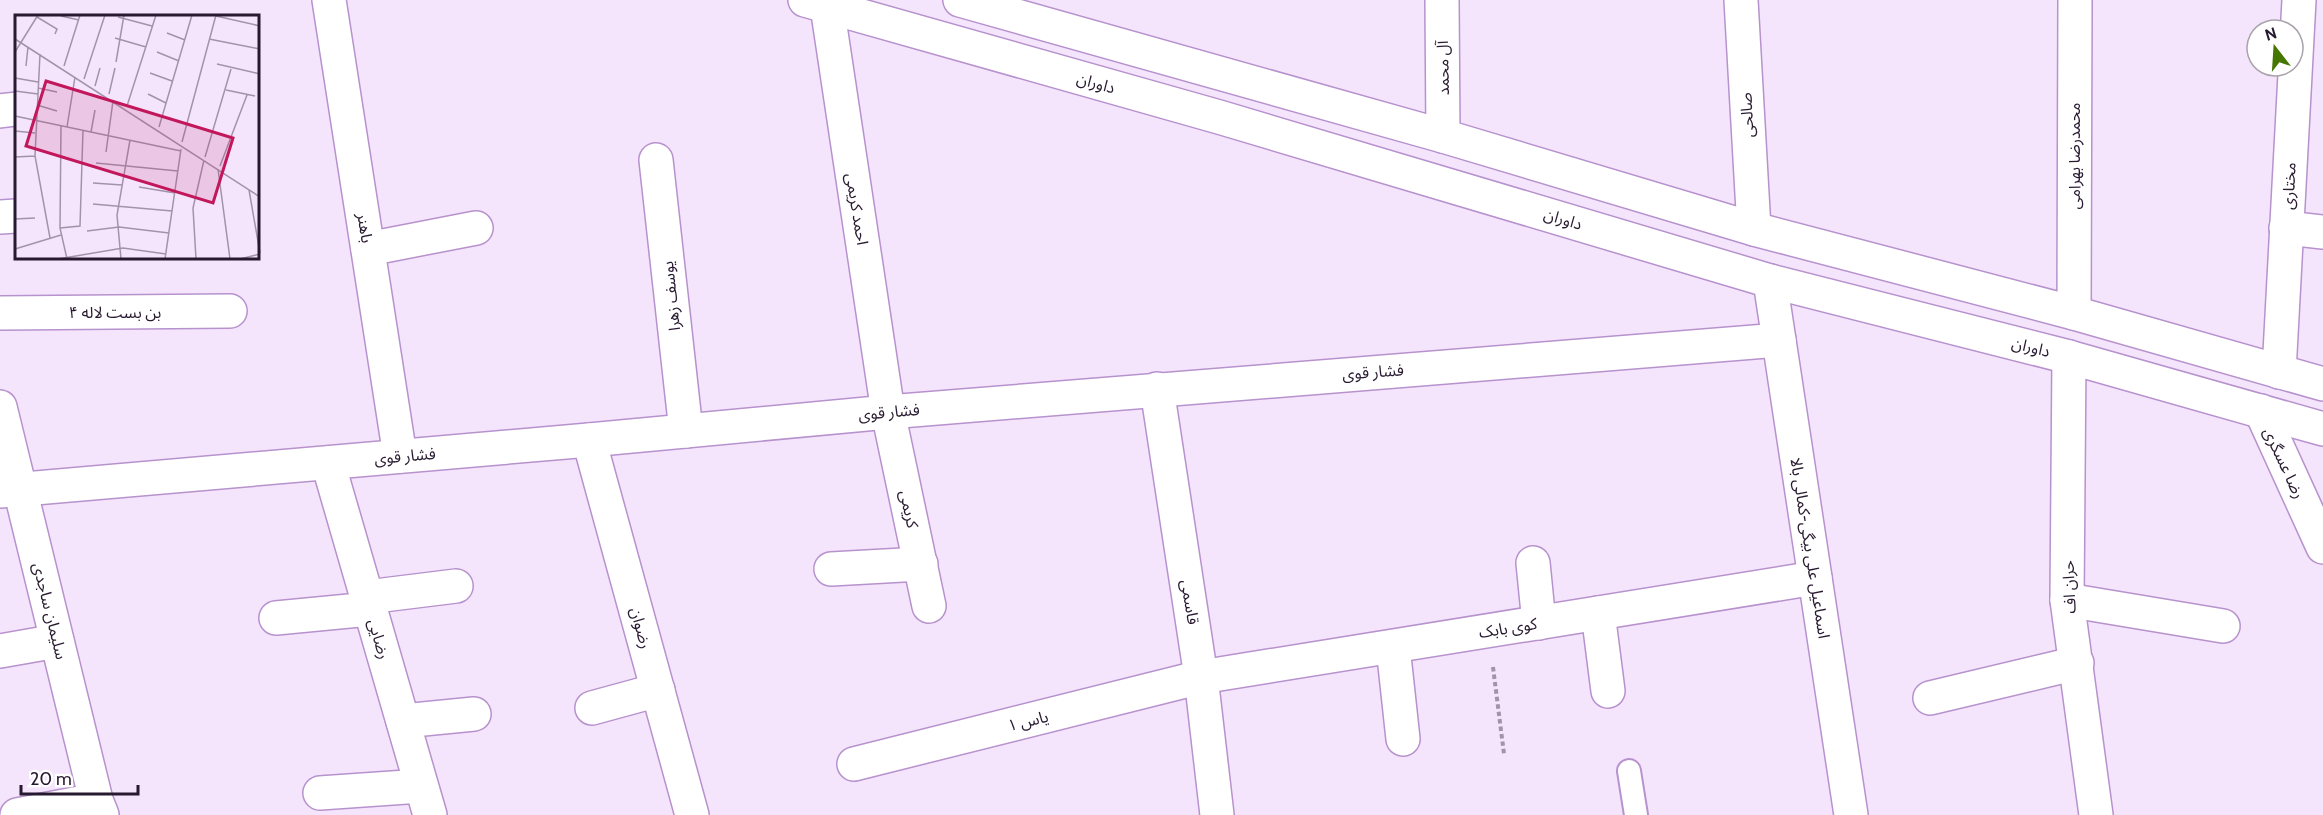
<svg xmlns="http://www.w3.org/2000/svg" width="2323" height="815" viewBox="0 0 2323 815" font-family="Cabin,'Noto Sans Arabic',sans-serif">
<rect width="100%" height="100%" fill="#f4e5fd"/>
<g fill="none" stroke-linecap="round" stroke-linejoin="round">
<defs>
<polyline id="service" points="1629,771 1636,815"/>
<g id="minor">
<polyline points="329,0 400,456"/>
<polyline points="1442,0 1443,136"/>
<polyline points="1741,0 1754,229"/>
<polyline points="827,6 888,412 929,606"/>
<polyline points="0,111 16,109"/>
<polyline points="656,160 686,431"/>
<polyline points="0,217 16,216"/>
<polyline points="2286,228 2323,232"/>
<polyline points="368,249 476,228"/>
<polyline points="1770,281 1851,815"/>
<polyline points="0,313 230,311"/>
<polyline points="2074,313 2075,0"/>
<polyline points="2069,357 2067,600 2096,815"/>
<polyline points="2279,372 2299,0"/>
<polyline points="1157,389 1201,677 1217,815"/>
<polyline points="0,407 96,800 102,815"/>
<polyline points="2261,411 2323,547"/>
<polyline points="589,440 692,815"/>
<polyline points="328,463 430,815"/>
<polyline points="0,491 589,440 888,412 1779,340"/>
<polyline points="1533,563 1539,623"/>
<polyline points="831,569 921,564"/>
<polyline points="367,597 456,586"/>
<polyline points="2067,600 2223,626"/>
<polyline points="1598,613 1608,691"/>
<polyline points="276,618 370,609"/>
<polyline points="1393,647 1403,739"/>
<polyline points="0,651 57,641"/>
<polyline points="1930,698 2077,663"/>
<polyline points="592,708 658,690"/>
<polyline points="403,721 474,714"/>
<polyline points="854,764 1201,677 1815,578"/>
<polyline points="320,793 421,786"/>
<polyline points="17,815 96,800"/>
</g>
<g id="secondary">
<polyline points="805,0 1219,117 1770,281 2069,357 2323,429"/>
<polyline points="960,0 1443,136 1754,229 2074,313 2323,384"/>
</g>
</defs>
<use href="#service" stroke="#b792cd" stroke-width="26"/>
<use href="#minor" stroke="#b792cd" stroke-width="36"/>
<use href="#secondary" stroke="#b792cd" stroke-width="36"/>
<polyline stroke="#a193aa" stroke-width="4" stroke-dasharray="4.5 3" stroke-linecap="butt" points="1493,667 1504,754"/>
<use href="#service" stroke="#fff" stroke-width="22"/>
<use href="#minor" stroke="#fff" stroke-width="33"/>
<use href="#secondary" stroke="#fff" stroke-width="33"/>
</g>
<g text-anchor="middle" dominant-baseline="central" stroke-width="4.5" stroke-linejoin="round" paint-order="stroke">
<g font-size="16" fill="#27192f" stroke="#fff">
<text transform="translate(1443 68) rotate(-91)">آل محمد</text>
<text transform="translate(1096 83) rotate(16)">داوران</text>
<text transform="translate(1747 115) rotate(-93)">صالحی</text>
<text transform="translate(2074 156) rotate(-90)">محمدرضا بهرامی</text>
<text transform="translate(2289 186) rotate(-87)">مختاری</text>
<text transform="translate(857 209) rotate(81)">احمد کریمی</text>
<text transform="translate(1563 219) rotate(17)">داوران</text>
<text transform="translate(365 228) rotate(81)">باهنر</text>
<text transform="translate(671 296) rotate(-96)">یوسف زهرا</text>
<text x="115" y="312">بن بست لاله ۴</text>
<text transform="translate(2031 347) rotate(14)">داوران</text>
<text transform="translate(1373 372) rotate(-4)">فشار قوی</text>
<text transform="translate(889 412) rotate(-5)">فشار قوی</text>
<text transform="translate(405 456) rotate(-5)">فشار قوی</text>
<text transform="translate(2284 463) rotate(65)">رضا عسگری</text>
<text transform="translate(909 509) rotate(78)">کریمی</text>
<text transform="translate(1810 548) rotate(81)">اسماعیل علی بیگی-کمالی بالا</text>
<text transform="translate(2069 587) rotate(-92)">حران اف</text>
<text transform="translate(1190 602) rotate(81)">قاسمی</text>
<text transform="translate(50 611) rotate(76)">سلیمان ساجدی</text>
<text transform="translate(641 628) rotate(75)">رضوان</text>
<text transform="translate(1508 628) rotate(-9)">کوی بابک</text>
<text transform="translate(379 639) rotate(74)">رضایی</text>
<text transform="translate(1028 721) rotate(-14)">یاس ۱</text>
</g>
</g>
<g transform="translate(15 15)">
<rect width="244" height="244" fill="#f4e5fd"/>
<path fill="none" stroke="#a293ab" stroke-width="1.5" d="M46 1 64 5M201 1 245 11M22 2 42 14 40 19M103 2 137 11M152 18 170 25M100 23 131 32M0 24 245 182M194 24 245 34M0 37 23 0M142 37 164 46M25 39 20 141 35 223M101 47 109 0M202 49 245 59M11 51 13 32M49 51 65 0M135 58 157 66M0 63 23 67M69 64 90 0M80 71 85 53M23 73 42 77M211 75 240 81M0 76 23 79M94 79 100 53M133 79 151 88M22 90 42 96M112 91 141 0M0 101 166 136M46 111 45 213 52 244M52 112 60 62M144 112 177 0M0 116 20 118M76 117 80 95M167 127 201 0M91 137 98 86M0 142 20 141M190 142 216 54M81 148 163 156M205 151 232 80M203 154 215 244M78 168 107 170M124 172 160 178M234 175 245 238M78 189 157 196M0 204 20 203M45 213 65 211 68 115M72 216 104 212 154 218M0 234 46 220M43 244 108 233 151 239M106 244 102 200 115 125M150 244 166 134M181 244 178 193 189 145M225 244 245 239"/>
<path fill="#c2185b" fill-opacity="0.15" stroke="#c2185b" stroke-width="3" d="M31 66 218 123 198 188 11 131Z"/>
<rect width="244" height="244" fill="none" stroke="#27192f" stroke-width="3"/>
</g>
<g transform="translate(2275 48) rotate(343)"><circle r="28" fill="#ffffff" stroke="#a9a3ac" stroke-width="1.5"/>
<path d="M0-4.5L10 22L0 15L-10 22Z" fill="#447600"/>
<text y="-9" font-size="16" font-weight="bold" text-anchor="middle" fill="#27192f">N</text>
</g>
<path d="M21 785v9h117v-9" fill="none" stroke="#27192f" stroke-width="3"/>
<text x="30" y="785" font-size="18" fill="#27192f" stroke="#ffffff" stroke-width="4.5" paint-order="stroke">20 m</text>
</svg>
